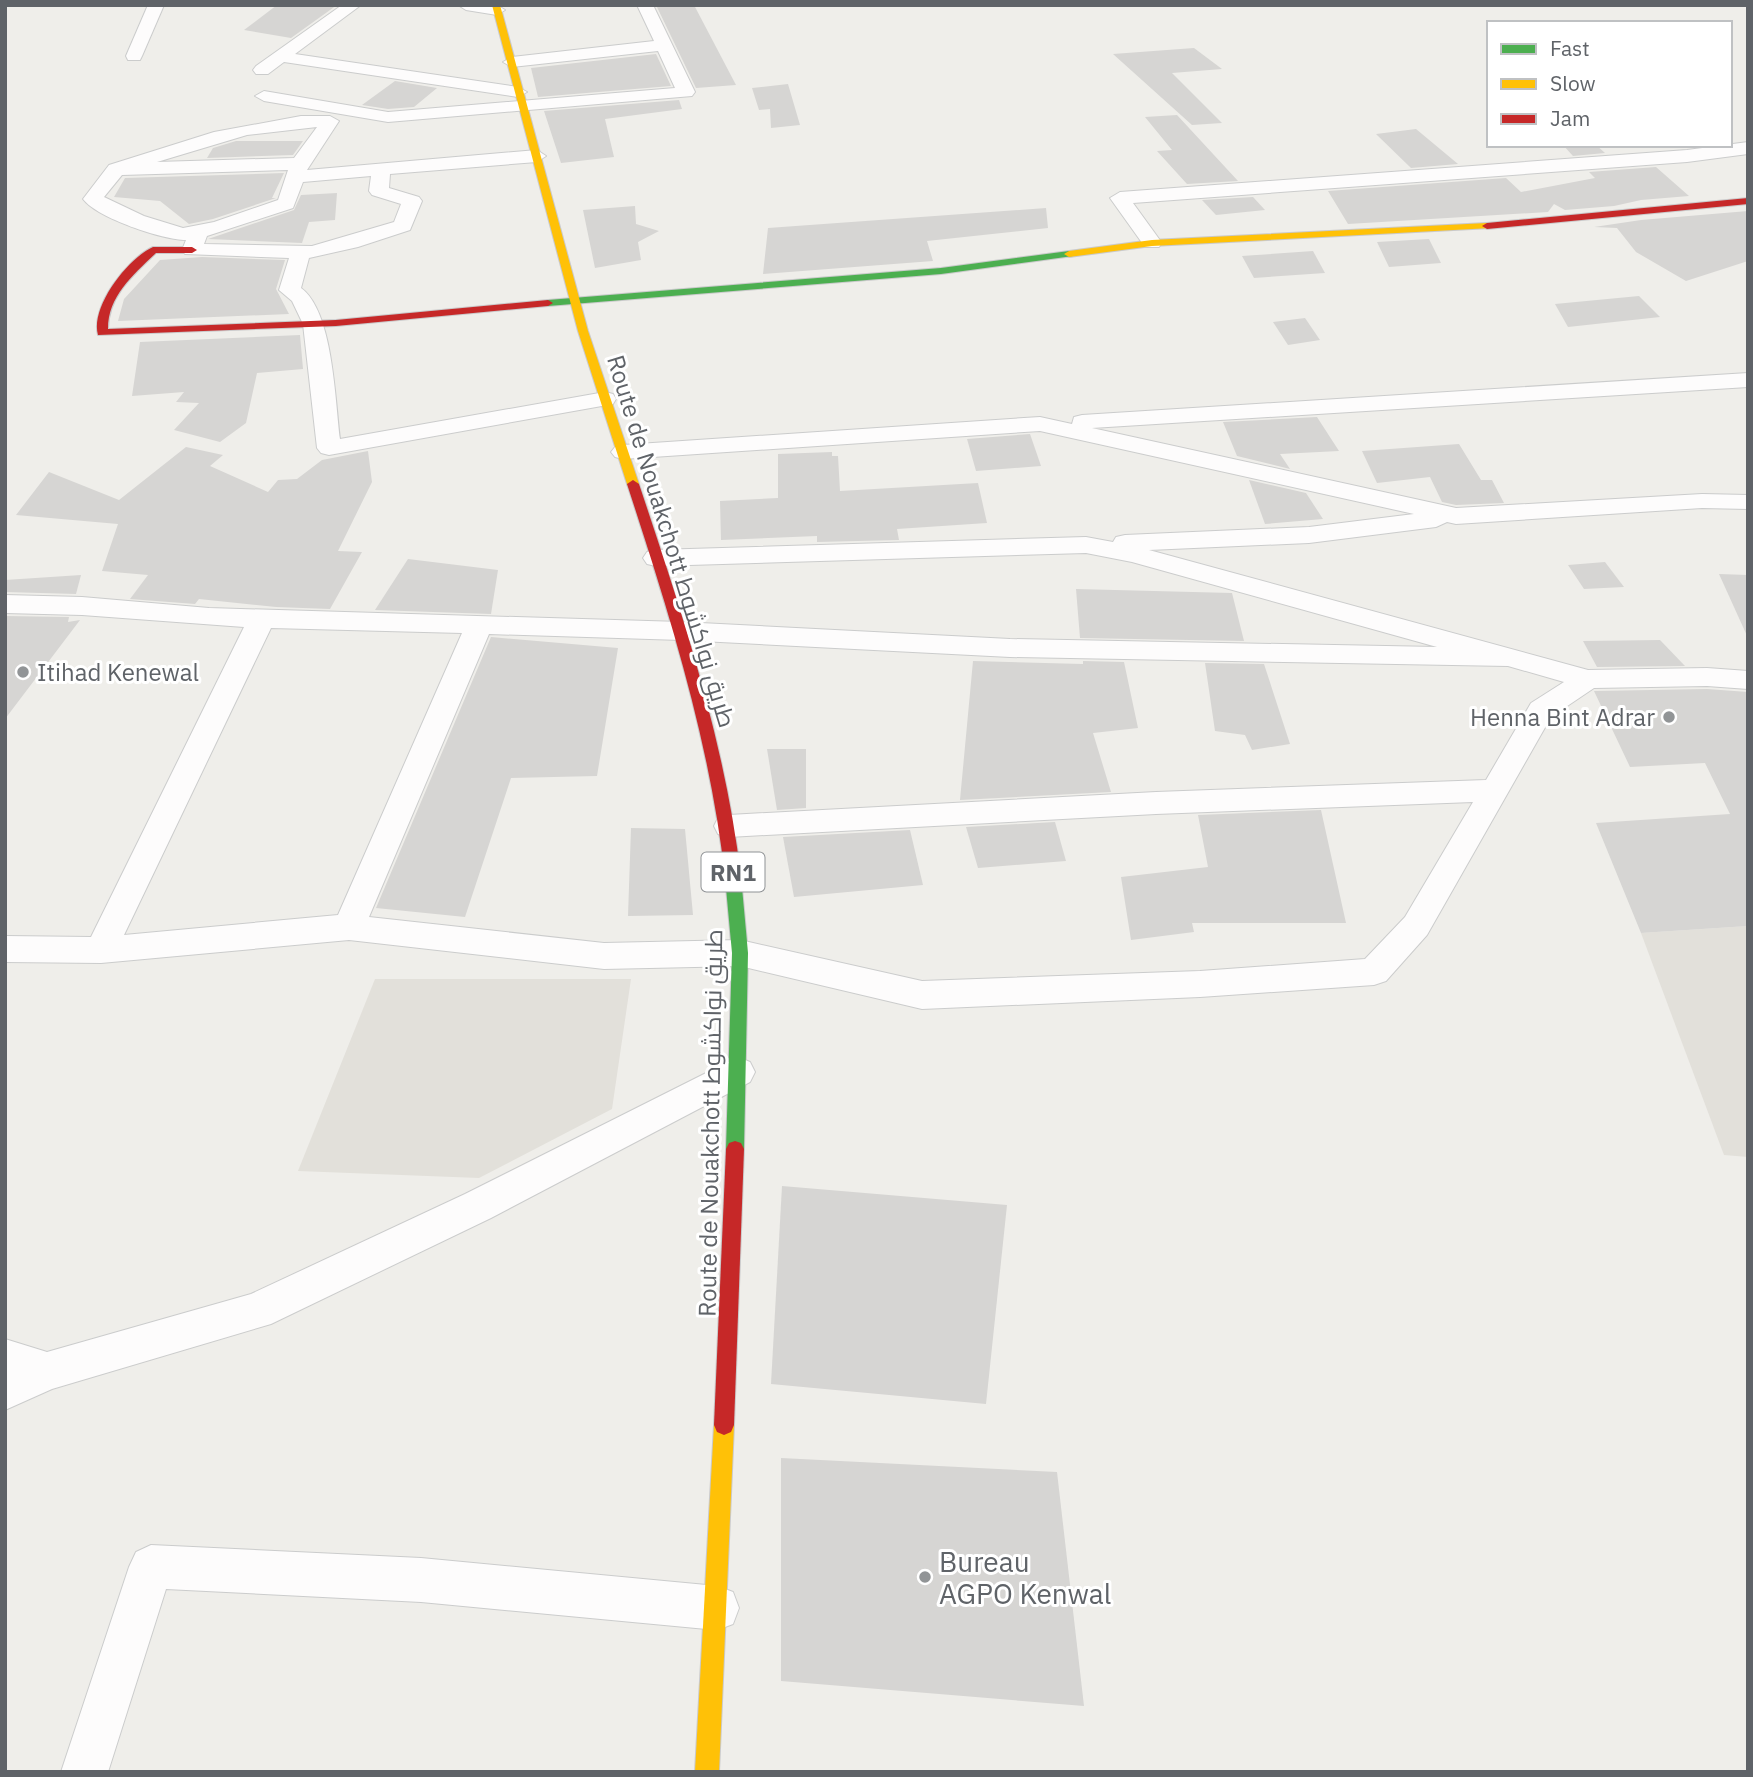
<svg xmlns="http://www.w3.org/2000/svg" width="1753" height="1777" viewBox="0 0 1753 1777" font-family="'IBM Plex Sans',Cairo,sans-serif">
<rect width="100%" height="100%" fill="#efeeea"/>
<g fill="#e2e0da">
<polygon points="1748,926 1748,1157 1724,1155 1641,933"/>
<polygon points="375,979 631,979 612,1109 479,1178 298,1171"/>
</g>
<g fill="#d6d5d3">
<polygon points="277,5 337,5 291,38 244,30"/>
<polygon points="656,5 694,5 736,85 696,88"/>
<polygon points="1194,48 1222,69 1172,73 1222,123 1192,125 1113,54"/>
<polygon points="656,54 671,86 538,97 531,68"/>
<polygon points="395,81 437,88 414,107 388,109 362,105"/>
<polygon points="788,84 800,125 771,128 770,109 759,110 752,88"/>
<polygon points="679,100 682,109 605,119 614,157 561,163 544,111"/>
<polygon points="1177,115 1238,181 1187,184 1157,151 1172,150 1145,117"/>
<polygon points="1416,129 1458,164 1411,168 1376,134"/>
<polygon points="236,141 303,141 293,155 207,158 213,148"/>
<polygon points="1563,145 1596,145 1605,153 1573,156"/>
<polygon points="1656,167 1689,196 1641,200 1614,206 1565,210 1554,204 1548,212 1348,224 1328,191 1506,178 1521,192 1595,178 1589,172"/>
<polygon points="284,173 272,198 276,198 213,219 189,224 160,201 114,197 125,178"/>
<polygon points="337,193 335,220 309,222 302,243 208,239 294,210 301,195"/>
<polygon points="1253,197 1265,210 1216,215 1202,200"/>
<polygon points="635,206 636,224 659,231 638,242 641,260 595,268 583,210"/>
<polygon points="1046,208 1048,228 927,241 933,261 763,274 768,228"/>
<polygon points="1748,211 1748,261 1686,281 1636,252 1617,228 1594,227 1641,220"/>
<polygon points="1429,239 1441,263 1389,267 1377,242"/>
<polygon points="1313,251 1325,273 1254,278 1242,256"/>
<polygon points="202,257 285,260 276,289 289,314 118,321 124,299 160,260"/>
<polygon points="1639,296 1660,317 1568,327 1555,304"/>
<polygon points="1305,318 1320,340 1288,345 1273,322"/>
<polygon points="300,335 303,369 257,373 246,423 220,442 174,430 199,403 176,402 184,392 132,396 140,342"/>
<polygon points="1317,417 1339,451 1280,454 1290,469 1237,456 1223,422"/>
<polygon points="1030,434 1041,466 976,471 967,439"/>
<polygon points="1459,444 1481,480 1492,480 1504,503 1456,505 1442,502 1430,477 1377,483 1362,451"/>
<polygon points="186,447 223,455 210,466 268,492 278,480 297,479 322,460 368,451 372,482 338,551 362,552 330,609 276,607 199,599 195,604 130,599 148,575 102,571 118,524 16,515 49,472 119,500"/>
<polygon points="832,452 832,456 838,456 840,491 978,483 987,523 897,529 899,540 817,542 817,536 721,540 720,501 778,498 778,454"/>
<polygon points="1249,480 1306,493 1323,519 1265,524"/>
<polygon points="408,559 498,570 491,614 375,610"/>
<polygon points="1605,562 1624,587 1584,589 1568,565"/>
<polygon points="1719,574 1748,575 1748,638"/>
<polygon points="81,575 76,594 5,592 5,580"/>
<polygon points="1076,589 1232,593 1244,641 1080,638"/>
<polygon points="5,616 69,617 68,622 80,620 5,719"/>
<polygon points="491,637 618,648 597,776 511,778 465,917 376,908"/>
<polygon points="1660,640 1685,666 1597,667 1583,641"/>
<polygon points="973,661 1083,664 1083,661 1124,662 1138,728 1093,733 1111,792 960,800"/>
<polygon points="1205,663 1264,664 1290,744 1252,750 1245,735 1215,731"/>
<polygon points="1707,689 1748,692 1748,926 1641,933 1596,823 1730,814 1705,763 1630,767 1594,691"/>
<polygon points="767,749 806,749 806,808 777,810"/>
<polygon points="1321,810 1346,923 1192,923 1194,932 1131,940 1121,877 1208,867 1198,815"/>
<polygon points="1055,822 1066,861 978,868 966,827"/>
<polygon points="631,828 685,829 693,915 628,916"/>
<polygon points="910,830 923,885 794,897 783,837"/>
<polygon points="782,1186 1007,1205 986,1404 771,1384"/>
<polygon points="781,1458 1057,1472 1084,1706 781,1681"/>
</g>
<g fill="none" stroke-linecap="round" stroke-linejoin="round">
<defs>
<g id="street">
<polygon points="148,5 164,5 142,56 140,60 128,60 126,56"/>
<polygon points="342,5 361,5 295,54 518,87 527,92 518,97 284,62 268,74 256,74 253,70 256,66"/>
<polygon points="458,5 497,5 505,10 497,15 466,10"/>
<polygon points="637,5 653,5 695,92 692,96 388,122 264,101 255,96 264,91 388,112 675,88 658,51 512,67 503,62 512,57 654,41"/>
<path d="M301 116H330L339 121 307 170 537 150 546 156 537 162 390 174 389 188 419 197 422 201 410 230 358 247 309 258 301 288C333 311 335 400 340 439L605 392 613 394 616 399 613 404 329 455 321 453 317 448 303 324 292 301 279 290 289 258 185 254 182 250 186 240C163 240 97 218 83 199L109 165 214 132ZM317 127 294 158 157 162 247 135ZM288 170 278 200 214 222 183 228 144 216 104 197 122 175ZM371 176 369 191 372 195 401 204 394 222 312 246 204 244 207 236 293 208 303 182Z"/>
<polygon points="1748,142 1748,154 1687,162 1133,203 1162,243 1159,247 1145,247 1110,198 1120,192 1687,150"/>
<path d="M1748 373V387L1092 428 1456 508 1702 494 1748 495V509L1702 508 1456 524 1447 522 1436 527 1309 543 1149 550 1588 670 1707 668 1748 671V689L1707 686 1594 688 1551 717 1427 935 1386 981 1374 985 1200 997 922 1009 740 966 604 969 349 940 101 963 5 962V936L91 937 244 627 82 615 5 613V595L82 597 209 608 681 622 1010 639 1437 647 1132 562 1086 553 656 566 647 564 643 558 647 552 656 550 1086 537 1113 542 1116 537 1125 535 1309 527 1414 514 1040 431 623 459 615 457 611 452 615 447 623 445 1040 417 1072 424 1074 417 1082 415ZM271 628 462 633 338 915 124 935ZM489 634 681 640 1010 657 1508 666 1564 682 1531 703 1486 780 1156 792 729 815 718 818 714 826 718 834 729 837 1156 814 1473 802 1405 917 1365 959 1200 971 922 981 740 940 604 943 369 917Z"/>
<polygon points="738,1057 750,1062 755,1072 750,1082 491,1218 271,1324 52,1389 5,1410 5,1339 47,1352 251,1294 465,1194"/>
<polygon points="151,1545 421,1558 717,1586 733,1592 739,1608 733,1624 717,1630 421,1602 166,1589 108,1772 61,1772 129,1567 136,1552"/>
</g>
<g id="fast">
<polygon points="1069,251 1073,252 1073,256 941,274 548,306 543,303 548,300 941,268"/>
<polygon points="733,871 741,877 748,953 744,1149 741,1155 735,1157 729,1155 726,1149 732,953 725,877"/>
</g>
<g id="slow">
<polygon points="492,5 500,5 588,331 639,484 637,487 629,487 627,484 578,331"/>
<polygon points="1487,223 1491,224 1491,228 1152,246 1069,257 1064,254 1069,251 1152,240"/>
<polygon points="724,1415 731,1418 734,1425 719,1772 695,1772 714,1425 717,1418"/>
</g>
<g id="jam">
<polygon points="1748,198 1748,204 1487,229 1482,226 1487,223"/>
<path d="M153 247H192L197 250 192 253H156C133 275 108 296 108 329L336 320 548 300 553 303 548 306 336 326 98 335C90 307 128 258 153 247Z"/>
<path d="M633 480 639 484C682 613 725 741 741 877L733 883 725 877C710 741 669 613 627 484Z"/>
<polygon points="735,1141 741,1143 744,1149 734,1425 731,1432 724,1435 717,1432 714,1425 726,1149 729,1143"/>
</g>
</defs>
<use href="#street" stroke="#cbcccc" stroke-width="2"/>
<use href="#fast" stroke="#cacacb" stroke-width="2"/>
<use href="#slow" stroke="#cacacb" stroke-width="2"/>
<use href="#jam" stroke="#cacacb" stroke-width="2"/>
<use href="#street" fill="#fdfcfc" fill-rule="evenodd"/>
<use href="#fast" fill="#4caf50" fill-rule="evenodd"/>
<use href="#slow" fill="#ffc107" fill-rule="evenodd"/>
<use href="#jam" fill="#c62828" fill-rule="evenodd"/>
</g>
<g fill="#919496" stroke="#fff" stroke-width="2.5">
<circle cx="23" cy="672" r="7"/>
<circle cx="1669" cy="717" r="7"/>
<circle cx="925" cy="1577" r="7"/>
</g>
<g text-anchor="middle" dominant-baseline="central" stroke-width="6" stroke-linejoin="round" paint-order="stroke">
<rect fill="#fff" stroke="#8f9295" stroke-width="2" x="701.5" y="852.5" width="63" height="39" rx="5"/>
<g font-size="23" font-weight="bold" fill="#5f6368">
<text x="733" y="872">RN1</text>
</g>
<g font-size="24" fill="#5f6368" stroke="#fff">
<text transform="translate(672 541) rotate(73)">Route de Nouakchott طريق نواكشوط</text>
<text transform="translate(710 1123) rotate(-89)">Route de Nouakchott طريق نواكشوط</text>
</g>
<g font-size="24" fill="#5f6368" stroke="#fff" text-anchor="start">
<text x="37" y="672">Itihad Kenewal</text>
<text x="1655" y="717" text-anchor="end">Henna Bint Adrar</text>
</g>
<g font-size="28" fill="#5f6368" stroke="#fff" text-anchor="start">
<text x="939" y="1561">Bureau<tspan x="939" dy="32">AGPO Kenwal</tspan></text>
</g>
</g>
<rect width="1753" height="1777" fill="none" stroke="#5f6368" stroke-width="14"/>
<rect x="1487" y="21" width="245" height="126" fill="#ffffff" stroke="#bfc1c3" stroke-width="2"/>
<rect x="1501" y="44" width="35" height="10" fill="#4caf50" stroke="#bfc1c3" stroke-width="2"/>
<text x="1550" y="56" font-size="21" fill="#5f6368">Fast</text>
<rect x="1501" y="79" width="35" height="10" fill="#ffc107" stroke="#bfc1c3" stroke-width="2"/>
<text x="1550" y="91" font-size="21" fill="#5f6368">Slow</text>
<rect x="1501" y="114" width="35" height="10" fill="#c62828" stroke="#bfc1c3" stroke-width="2"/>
<text x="1550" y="126" font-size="21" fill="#5f6368">Jam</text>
</svg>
